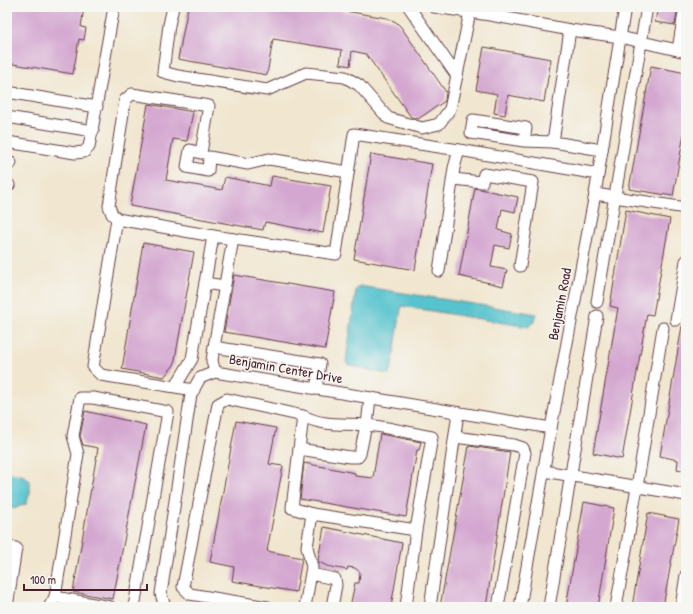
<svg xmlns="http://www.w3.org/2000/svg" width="693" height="614" viewBox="0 0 693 614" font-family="'Patrick Hand',sans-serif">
<rect width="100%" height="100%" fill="#f6f6f2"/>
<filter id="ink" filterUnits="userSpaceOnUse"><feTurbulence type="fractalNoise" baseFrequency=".025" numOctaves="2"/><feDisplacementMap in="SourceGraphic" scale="8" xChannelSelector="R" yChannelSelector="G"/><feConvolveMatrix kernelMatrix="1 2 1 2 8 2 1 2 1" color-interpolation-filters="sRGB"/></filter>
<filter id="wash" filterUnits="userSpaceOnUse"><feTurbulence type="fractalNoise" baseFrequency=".012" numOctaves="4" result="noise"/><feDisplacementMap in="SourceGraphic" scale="16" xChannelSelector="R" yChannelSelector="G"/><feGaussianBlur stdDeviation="0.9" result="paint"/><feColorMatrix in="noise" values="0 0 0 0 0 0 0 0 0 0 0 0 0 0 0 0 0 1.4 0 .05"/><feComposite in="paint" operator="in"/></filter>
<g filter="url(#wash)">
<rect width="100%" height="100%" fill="#f1e6cf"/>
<g fill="#56c3ce" stroke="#50717c">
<path d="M359 286 537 314 535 321 528 327 402 306 401 309 392 367 389 374C375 372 361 369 347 364L346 361 356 290Z"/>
<polygon points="7,472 24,476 30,481 30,493 26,504 15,508 7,507"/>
</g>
<g id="blocks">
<g fill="#d4a7d0">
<polygon points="7,7 84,7 81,27 86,28 84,40 79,39 73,74 7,63"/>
<polygon points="188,7 321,7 387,18 396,22 401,27 446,92 445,101 418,119 411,117 366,54 352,51 350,66 340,64 342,50 273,39 267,75 178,59"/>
<polygon points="658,7 678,7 675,25 655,22"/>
<polygon points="484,47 551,59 544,102 508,95 505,115 494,113 497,94 476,90"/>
<polygon points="651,66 686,73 686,122 673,196 629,189"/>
<polygon points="148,104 193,112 187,141 173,139 166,180 222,190 225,177 270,186 272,176 331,186 323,233 265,222 263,230 130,206"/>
<polygon points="371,154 432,164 415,270 354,259"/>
<polygon points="475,188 518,197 515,212 502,209 498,230 512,234 509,248 495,245 491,267 507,270 503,286 459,276"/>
<polygon points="626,210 670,219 653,315 647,314 622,459 593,453 618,308 610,306"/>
<polygon points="143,243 194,252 174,365 164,377 122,369"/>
<polygon points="234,275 335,292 325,349 224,332"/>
<polygon points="682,326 686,326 686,471 677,469 678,460 660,456"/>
<polygon points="85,411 146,425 113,599 73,592 98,448 83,445 80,436"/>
<polygon points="236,421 276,428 269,464 283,466 267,551 302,558 296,592 232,581 234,567 210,562"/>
<polygon points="380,434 421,442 419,450 417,450 406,517 300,499 304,463 355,473 355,476 373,478"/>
<polygon points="469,446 510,452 486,607 440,607"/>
<polygon points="584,502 614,508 598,607 566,607"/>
<polygon points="648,513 679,519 663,607 632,607"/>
<polygon points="324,527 402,543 391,607 350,607 355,583 359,583 360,572 355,568 348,567 347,570 327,566 319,562 318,560"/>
</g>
</g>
</g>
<g filter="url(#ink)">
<use href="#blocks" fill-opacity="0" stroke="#633d44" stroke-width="1"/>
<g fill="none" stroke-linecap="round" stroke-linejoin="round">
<defs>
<g id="minor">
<polyline points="173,7 169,25 163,72 178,76 267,90 306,73 345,77 359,85 388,118 422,128 439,124 450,109 470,12"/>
<polyline points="409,7 457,76"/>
<polyline points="434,7 490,15 570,30 620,37 686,52"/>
<polyline points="570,30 553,142 602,150"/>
<polyline points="678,50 685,7"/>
<polyline points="7,92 97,107"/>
<polyline points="7,117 93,131"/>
<polyline points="524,141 526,128 473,120 471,133 524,141 553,142"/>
<polyline points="7,142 75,153 84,152 89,147 114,7"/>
<polyline points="7,162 11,163"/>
<polyline points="453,179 482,182 484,174 533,182 520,266"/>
<polyline points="7,184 9,185"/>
<polyline points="595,194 686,208"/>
<polyline points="117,219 112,214 109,206 125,100 132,94 209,106 201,153 190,150 187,167 208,171 209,157 248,164 269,159 348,172"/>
<polyline points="213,236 336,254 354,134 459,150 598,174"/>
<polyline points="233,239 214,347 320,364 316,389"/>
<polyline points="439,271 454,168 459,150"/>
<polyline points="205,283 224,286"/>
<polyline points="597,302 647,7"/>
<polyline points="676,320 686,261"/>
<polyline points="214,347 212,361 215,372"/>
<polyline points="175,387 192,359 213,236 117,219 93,367 101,375 194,390"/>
<path d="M303 416C325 427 343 423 367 425 388 427 410 433 432 437L416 530"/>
<polyline points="367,425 370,398"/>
<polyline points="455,437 514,445 523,448 525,453 498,607"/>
<polyline points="299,449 350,457 358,457 360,454 366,425"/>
<polyline points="544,471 686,495"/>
<polyline points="312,514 416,530 406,607"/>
<polyline points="7,546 16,548 7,607"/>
<polyline points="311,574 335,579 336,585 332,607"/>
<polyline points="55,597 78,454 73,436 80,398 93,398 168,412 134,607"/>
<polyline points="49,607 55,597 110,607"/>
<polyline points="165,607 161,594 191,394 200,378 215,372 551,428"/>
<polyline points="268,607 190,594 183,587 218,404 227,399 303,416 292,508 312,514 307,547 312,567 305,607"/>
<polyline points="430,607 458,413"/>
<polyline points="520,607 551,428 595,194 625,7"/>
<polyline points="549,607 597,316"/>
<polyline points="616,607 637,487 663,328"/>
<polyline points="681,607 686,575"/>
</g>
</defs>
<use href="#minor" stroke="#633d44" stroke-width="13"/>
<use href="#minor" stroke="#fff" stroke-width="11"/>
</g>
</g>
<g text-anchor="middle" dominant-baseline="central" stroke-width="3" stroke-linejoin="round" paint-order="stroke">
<g font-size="14" fill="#4a1f2b" stroke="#f6f6f2">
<text transform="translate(559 304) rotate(-79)">Benjamin Road</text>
<text transform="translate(286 368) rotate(10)">Benjamin Center Drive</text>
</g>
</g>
<rect width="693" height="614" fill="none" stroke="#f6f6f2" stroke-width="24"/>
<path d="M24 584v6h123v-6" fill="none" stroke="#4a1f2b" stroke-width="2"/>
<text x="30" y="584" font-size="12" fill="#4a1f2b" stroke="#f6f6f2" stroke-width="3" paint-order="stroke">100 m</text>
</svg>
